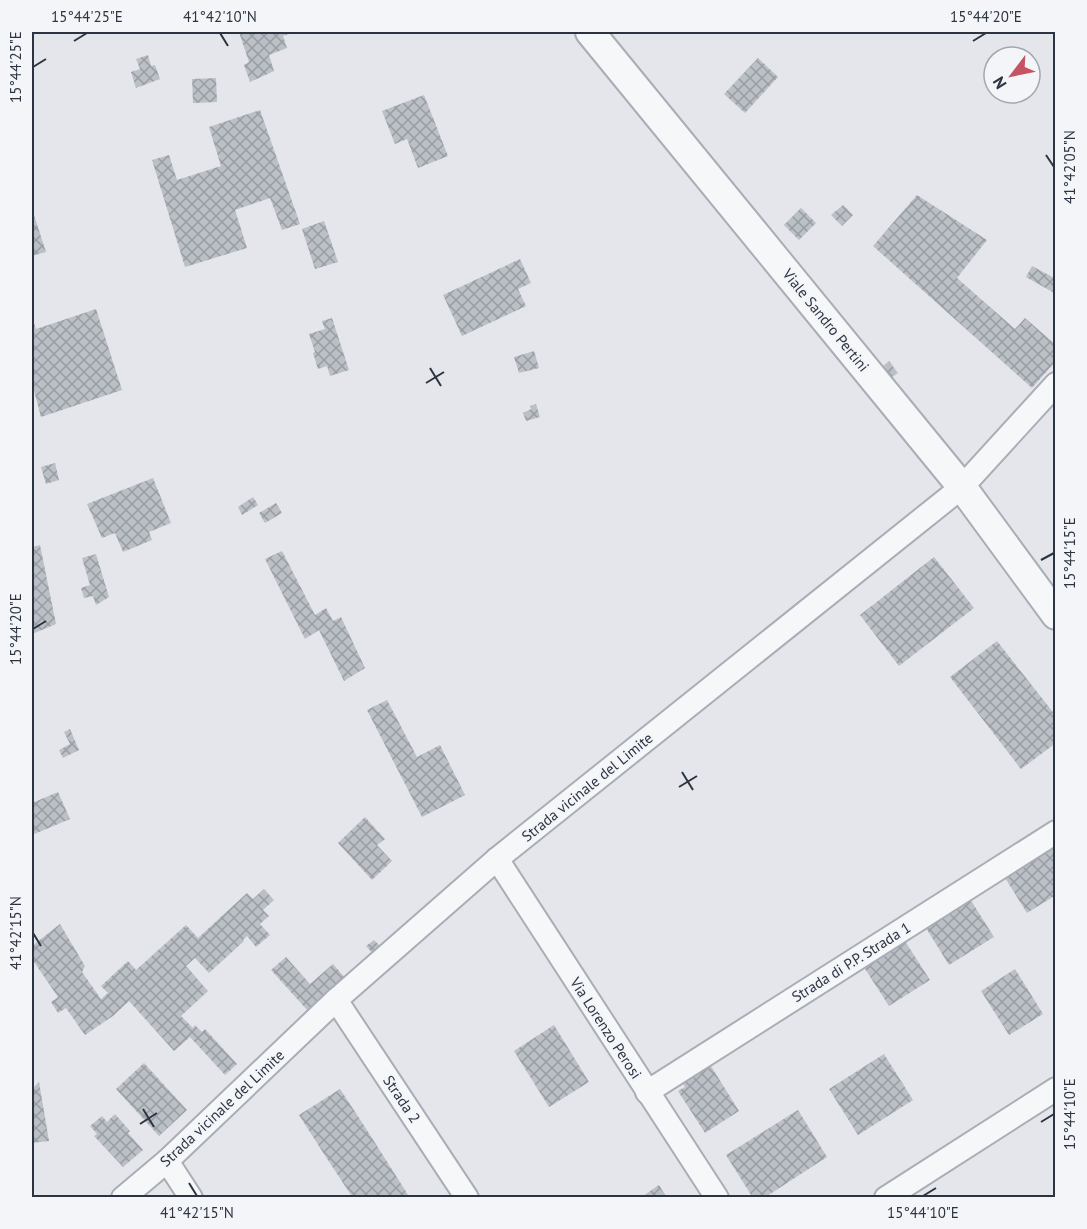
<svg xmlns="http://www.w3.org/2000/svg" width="1087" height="1229" viewBox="0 0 1087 1229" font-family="'PT Sans',sans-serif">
<defs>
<pattern id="building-cross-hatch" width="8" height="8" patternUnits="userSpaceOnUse" patternTransform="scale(1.5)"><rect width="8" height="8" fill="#bbc0c7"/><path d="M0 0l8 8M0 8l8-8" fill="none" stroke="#989da3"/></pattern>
</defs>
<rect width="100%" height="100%" fill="#e4e6eb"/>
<g fill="url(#building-cross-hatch)">
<polygon points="239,32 294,32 283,36 287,48 269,55 274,71 250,82 244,65 249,62"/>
<polygon points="148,55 151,66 155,65 160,79 136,88 131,72 140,69 136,59"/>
<polygon points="758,58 778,77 745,113 724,94"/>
<polygon points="216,78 217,102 193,103 192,79"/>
<polygon points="424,95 448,156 418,168 407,139 395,144 382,111"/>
<polygon points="260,110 300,224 282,230 270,198 235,210 247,248 185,267 152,160 169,155 177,180 221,166 209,127"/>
<polygon points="917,195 987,240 957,278 1015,329 1025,318 1056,345 1056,361 1032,388 873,246"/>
<polygon points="843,205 853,215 842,226 831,215"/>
<polygon points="801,208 816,223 799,240 784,225"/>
<polygon points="32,209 46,252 32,256"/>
<polygon points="324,221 338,262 315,269 302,229"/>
<polygon points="520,259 531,283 518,289 526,306 462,336 443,295"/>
<polygon points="1032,266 1056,279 1056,294 1026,277"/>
<polygon points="96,309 122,390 41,417 32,383 32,317 36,329"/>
<polygon points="332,318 349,370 330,376 327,366 318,369 313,353 315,352 309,334 325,329 322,321"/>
<polygon points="534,351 539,368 519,373 514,357"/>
<polygon points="889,361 898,373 889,379 881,368"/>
<polygon points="536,404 540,417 526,421 523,413 531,409 530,406"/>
<polygon points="55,463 59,480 46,484 41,467"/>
<polygon points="153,478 171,523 149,532 152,540 123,552 115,533 102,538 87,504"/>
<polygon points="253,497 258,505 242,515 238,507"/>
<polygon points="276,503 282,513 265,523 259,513"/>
<polygon points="40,545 56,624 32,634 32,547"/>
<polygon points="282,551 315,615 326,608 333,621 341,617 365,668 344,681 319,630 305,639 265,559"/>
<polygon points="96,554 109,597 96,605 93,596 84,598 81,588 90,585 82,558"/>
<polygon points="934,557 974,608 899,666 860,615"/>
<polygon points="997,641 1056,716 1056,743 1021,769 950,677"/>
<polygon points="387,700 417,757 440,745 465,795 422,817 367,710"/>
<polygon points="70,729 79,750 63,758 59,750 70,744 64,732"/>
<polygon points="58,792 70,819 32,835 32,803"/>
<polygon points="365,817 385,839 377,845 392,861 372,880 338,843"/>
<polygon points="1056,839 1056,895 1027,913 1002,873"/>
<polygon points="264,889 274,900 263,910 269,916 260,924 270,935 256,947 247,936 243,940 244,941 209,973 195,958 186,966 208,991 181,1016 193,1028 195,1025 202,1032 205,1029 237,1064 225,1075 190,1037 174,1051 129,1001 113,1016 85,1035 66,1008 58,1013 51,1002 58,997 32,959 32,946 60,924 85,966 82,972 101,999 108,993 101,986 128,961 136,970 186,925 198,938 247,893 253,899"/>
<polygon points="965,891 994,937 949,965 921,920"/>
<polygon points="901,935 930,980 889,1006 860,961"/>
<polygon points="374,940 382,948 374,955 366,946"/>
<polygon points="286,957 310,984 333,964 346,979 309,1012 271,970"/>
<polygon points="1015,969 1043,1014 1009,1035 981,991"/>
<polygon points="554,1025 589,1082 549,1107 514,1051"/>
<polygon points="884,1054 913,1100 858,1135 829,1089"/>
<polygon points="144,1063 187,1110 159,1136 116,1089"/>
<polygon points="709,1063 739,1111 705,1133 678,1091 685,1087 681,1081"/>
<polygon points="39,1082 49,1141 32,1143 32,1089"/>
<polygon points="340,1089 365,1127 410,1198 353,1198 324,1154 299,1115"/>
<polygon points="798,1110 827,1157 764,1198 753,1198 726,1155"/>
<polygon points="115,1114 130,1131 128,1133 143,1150 123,1167 94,1136 97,1134 90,1126 102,1116 107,1122"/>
<polygon points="659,1185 667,1198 640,1198 653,1189"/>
</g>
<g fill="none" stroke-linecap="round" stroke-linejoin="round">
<defs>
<g id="minor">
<polyline points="497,859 717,1198"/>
<polyline points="336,1000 467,1198"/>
<polyline points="647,1092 1056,832"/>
<polyline points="167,1161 191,1198"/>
<polyline points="123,1198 167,1161 336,1000 497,859 962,487 1056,384"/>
<polyline points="886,1198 1056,1089"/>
</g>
<polyline id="tertiary" points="590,32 962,487 1056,615"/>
</defs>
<use href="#minor" stroke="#a9adb5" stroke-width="26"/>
<use href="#tertiary" stroke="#a9adb5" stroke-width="32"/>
<use href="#minor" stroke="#f6f7f9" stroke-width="22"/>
<use href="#tertiary" stroke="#f6f7f9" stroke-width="28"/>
</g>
<path fill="none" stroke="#2c3442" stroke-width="2" d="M220 33 228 46M74 41 87 33M973 41 986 33M33 67 46 59M1046 155 1054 167M430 368 441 386M426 383 444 372M1041 560 1054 553M33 629 46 621M682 772 693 790M679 787 697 776M33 933 41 946M143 1109 154 1127M1041 1122 1054 1114M140 1124 157 1113M189 1183 197 1196M923 1196 936 1188"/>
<g text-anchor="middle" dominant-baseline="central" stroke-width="4.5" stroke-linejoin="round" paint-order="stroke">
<g font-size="15" fill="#2c3442" stroke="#f3f5f8">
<text transform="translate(826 320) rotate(51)">Viale Sandro Pertini</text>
<text transform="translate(587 787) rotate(-39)">Strada vicinale del Limite</text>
<text transform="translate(851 962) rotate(-32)">Strada di P.P. Strada 1</text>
<text transform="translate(606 1028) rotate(57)">Via Lorenzo Perosi</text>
<text transform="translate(402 1099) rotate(56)">Strada 2</text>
<text transform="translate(222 1108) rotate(-43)">Strada vicinale del Limite</text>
</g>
</g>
<rect width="1087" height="1229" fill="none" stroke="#f3f5f8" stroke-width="66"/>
<g transform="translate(1012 75) rotate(238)"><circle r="28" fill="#f3f5f8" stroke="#a3a8af" stroke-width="1.5"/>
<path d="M0-4.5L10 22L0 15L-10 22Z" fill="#c55364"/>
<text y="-9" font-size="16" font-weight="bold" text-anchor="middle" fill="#2c3442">N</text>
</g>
<rect x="33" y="33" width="1021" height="1163" fill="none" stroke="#2c3442" stroke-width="2"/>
<g font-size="15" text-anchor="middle" fill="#2c3442">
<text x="87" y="22">15°44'25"E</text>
<text x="220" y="22">41°42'10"N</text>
<text x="986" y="22">15°44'20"E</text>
<text transform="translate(16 67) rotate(-90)" y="5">15°44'25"E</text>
<text transform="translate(1070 167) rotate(-90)" y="5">41°42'05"N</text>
<text transform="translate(1070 553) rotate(-90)" y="5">15°44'15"E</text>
<text transform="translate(16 629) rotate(-90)" y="5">15°44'20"E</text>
<text transform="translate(16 933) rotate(-90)" y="5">41°42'15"N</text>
<text transform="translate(1070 1114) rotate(-90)" y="5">15°44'10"E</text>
<text x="197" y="1218">41°42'15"N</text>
<text x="923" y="1218">15°44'10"E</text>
</g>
</svg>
